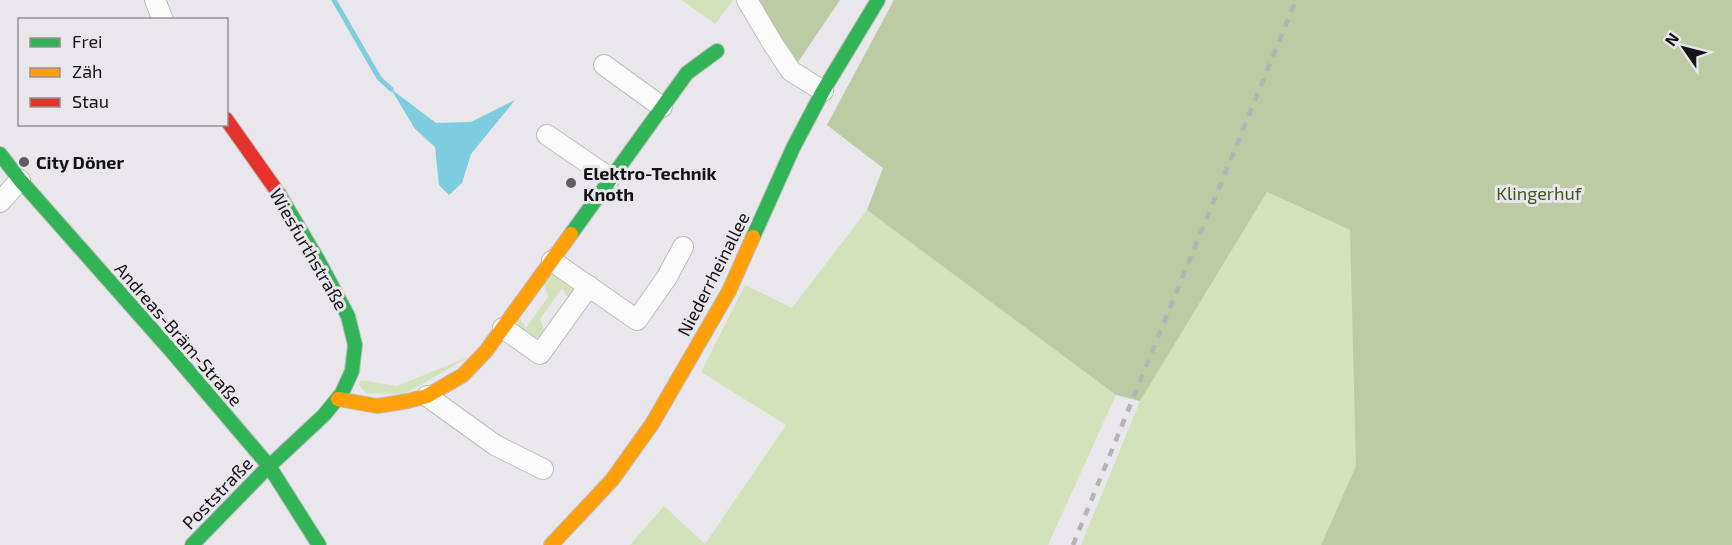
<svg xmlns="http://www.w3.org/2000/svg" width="1732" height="545" viewBox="0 0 1732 545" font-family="'Exo 2',sans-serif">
<rect width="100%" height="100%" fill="#e9e7eb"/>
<g fill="#d3e2ba">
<polygon points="682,0 733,0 715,24"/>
<polygon points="1267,192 1350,230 1355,357 1356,466 1321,545 1081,545 1140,401 1205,285"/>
<polygon points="867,210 1116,395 1048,545 630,545 664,506 705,544 786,425 701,372 745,285 792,308"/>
<path d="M554 273 573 287V295L570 301 562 288 540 319 546 334C534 341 529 337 518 331L517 315 526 328 548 297 543 279Z"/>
<polygon points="471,356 404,394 366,393 359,385 361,380 397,386"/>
</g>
<g fill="#bccba3">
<polygon points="752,0 840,0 794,68"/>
<polygon points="894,0 1732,0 1732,545 1321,545 1356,466 1350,230 1267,192 1140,401 1116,395 867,210 883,168 827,125"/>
</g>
<polygon fill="#7dcddf" points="391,89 436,123 471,122 515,100 471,154 462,183 449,195 439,185 435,147 415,129"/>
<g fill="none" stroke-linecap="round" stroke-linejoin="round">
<polyline stroke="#7dcddf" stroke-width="5" points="334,0 379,78 391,89"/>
<defs>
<g id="street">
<polyline points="155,0 163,20"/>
<polyline points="747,0 773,44 791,71 823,91"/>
<polyline points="604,65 662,107"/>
<polyline points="547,135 610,178"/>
<polyline points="0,202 20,180"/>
<polyline points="552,261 637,320 667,277 683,247"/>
<polyline points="503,328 540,354 589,286"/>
<polyline points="427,396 495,445 543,469"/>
</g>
<g id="fast">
<polyline points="0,154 20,180 173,353 269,466 319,545"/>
<polyline points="571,234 687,73 717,51"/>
<polyline points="753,237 793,148 823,91 878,0"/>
<polyline points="192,545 262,473 324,415 342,393 352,371 355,345 348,316 318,260 279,194"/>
</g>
<g id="slow">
<polyline points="338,399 377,406 408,401 427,396 463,375 486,351 571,234"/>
<polyline points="551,545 612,480 652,424 729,291 753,237"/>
</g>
<polyline id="jam" points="226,119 279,194"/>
</defs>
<use href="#street" stroke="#bdbcbe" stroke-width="22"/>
<use href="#fast" stroke="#bdbcbe" stroke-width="16"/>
<use href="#slow" stroke="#bdbcbe" stroke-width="16"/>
<use href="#jam" stroke="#bdbcbe" stroke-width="16"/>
<use href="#street" stroke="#fcfbfc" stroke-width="20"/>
<use href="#fast" stroke="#30b455" stroke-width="14"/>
<use href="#slow" stroke="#ff9f0a" stroke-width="14"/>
<use href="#jam" stroke="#e5322d" stroke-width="14"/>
<polyline stroke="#b4b4b5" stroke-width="4.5" stroke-dasharray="8 8" stroke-linecap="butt" points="1073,545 1296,0"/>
</g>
<g fill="#5f5d60" stroke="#e9e6ec" stroke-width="2">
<circle cx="24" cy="162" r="6"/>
<circle cx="571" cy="183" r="6"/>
</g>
<g text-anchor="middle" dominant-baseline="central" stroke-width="6" stroke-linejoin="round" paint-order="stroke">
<g font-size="18" font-weight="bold" fill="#141315" stroke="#e9e6ec" text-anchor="start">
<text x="36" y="162">City Döner</text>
<text x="583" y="173">Elektro-Technik<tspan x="583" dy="21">Knoth</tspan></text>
</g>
<g font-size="18" fill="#42551e" stroke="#e9e6ec">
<text x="1539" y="193">Klingerhuf</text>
</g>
<g font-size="18" fill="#141315" stroke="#e9e6ec">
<text transform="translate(309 249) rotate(60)">Wiesfurthstraße</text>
<text transform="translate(713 274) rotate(-63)">Niederrheinallee</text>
<text transform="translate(179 334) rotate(49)">Andreas-Bräm-Straße</text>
<text transform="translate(217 493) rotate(-46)">Poststraße</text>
</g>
</g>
<rect x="18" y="18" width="210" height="108" fill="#e9e6ec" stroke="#949296" stroke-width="1.5"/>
<rect x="30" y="38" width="30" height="9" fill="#30b455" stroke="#949296" stroke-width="1.5"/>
<text x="72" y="48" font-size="18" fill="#141315">Frei</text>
<rect x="30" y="68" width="30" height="9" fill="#ff9f0a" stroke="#949296" stroke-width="1.5"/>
<text x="72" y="78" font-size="18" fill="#141315">Zäh</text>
<rect x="30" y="98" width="30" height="9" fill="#e5322d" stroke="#949296" stroke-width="1.5"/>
<text x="72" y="108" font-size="18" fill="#141315">Stau</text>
<g transform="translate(1684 48) rotate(305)" stroke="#e9e6ec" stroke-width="4.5" paint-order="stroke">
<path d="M0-4.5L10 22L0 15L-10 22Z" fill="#141315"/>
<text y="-9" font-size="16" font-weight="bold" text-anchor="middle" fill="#141315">N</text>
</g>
</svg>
